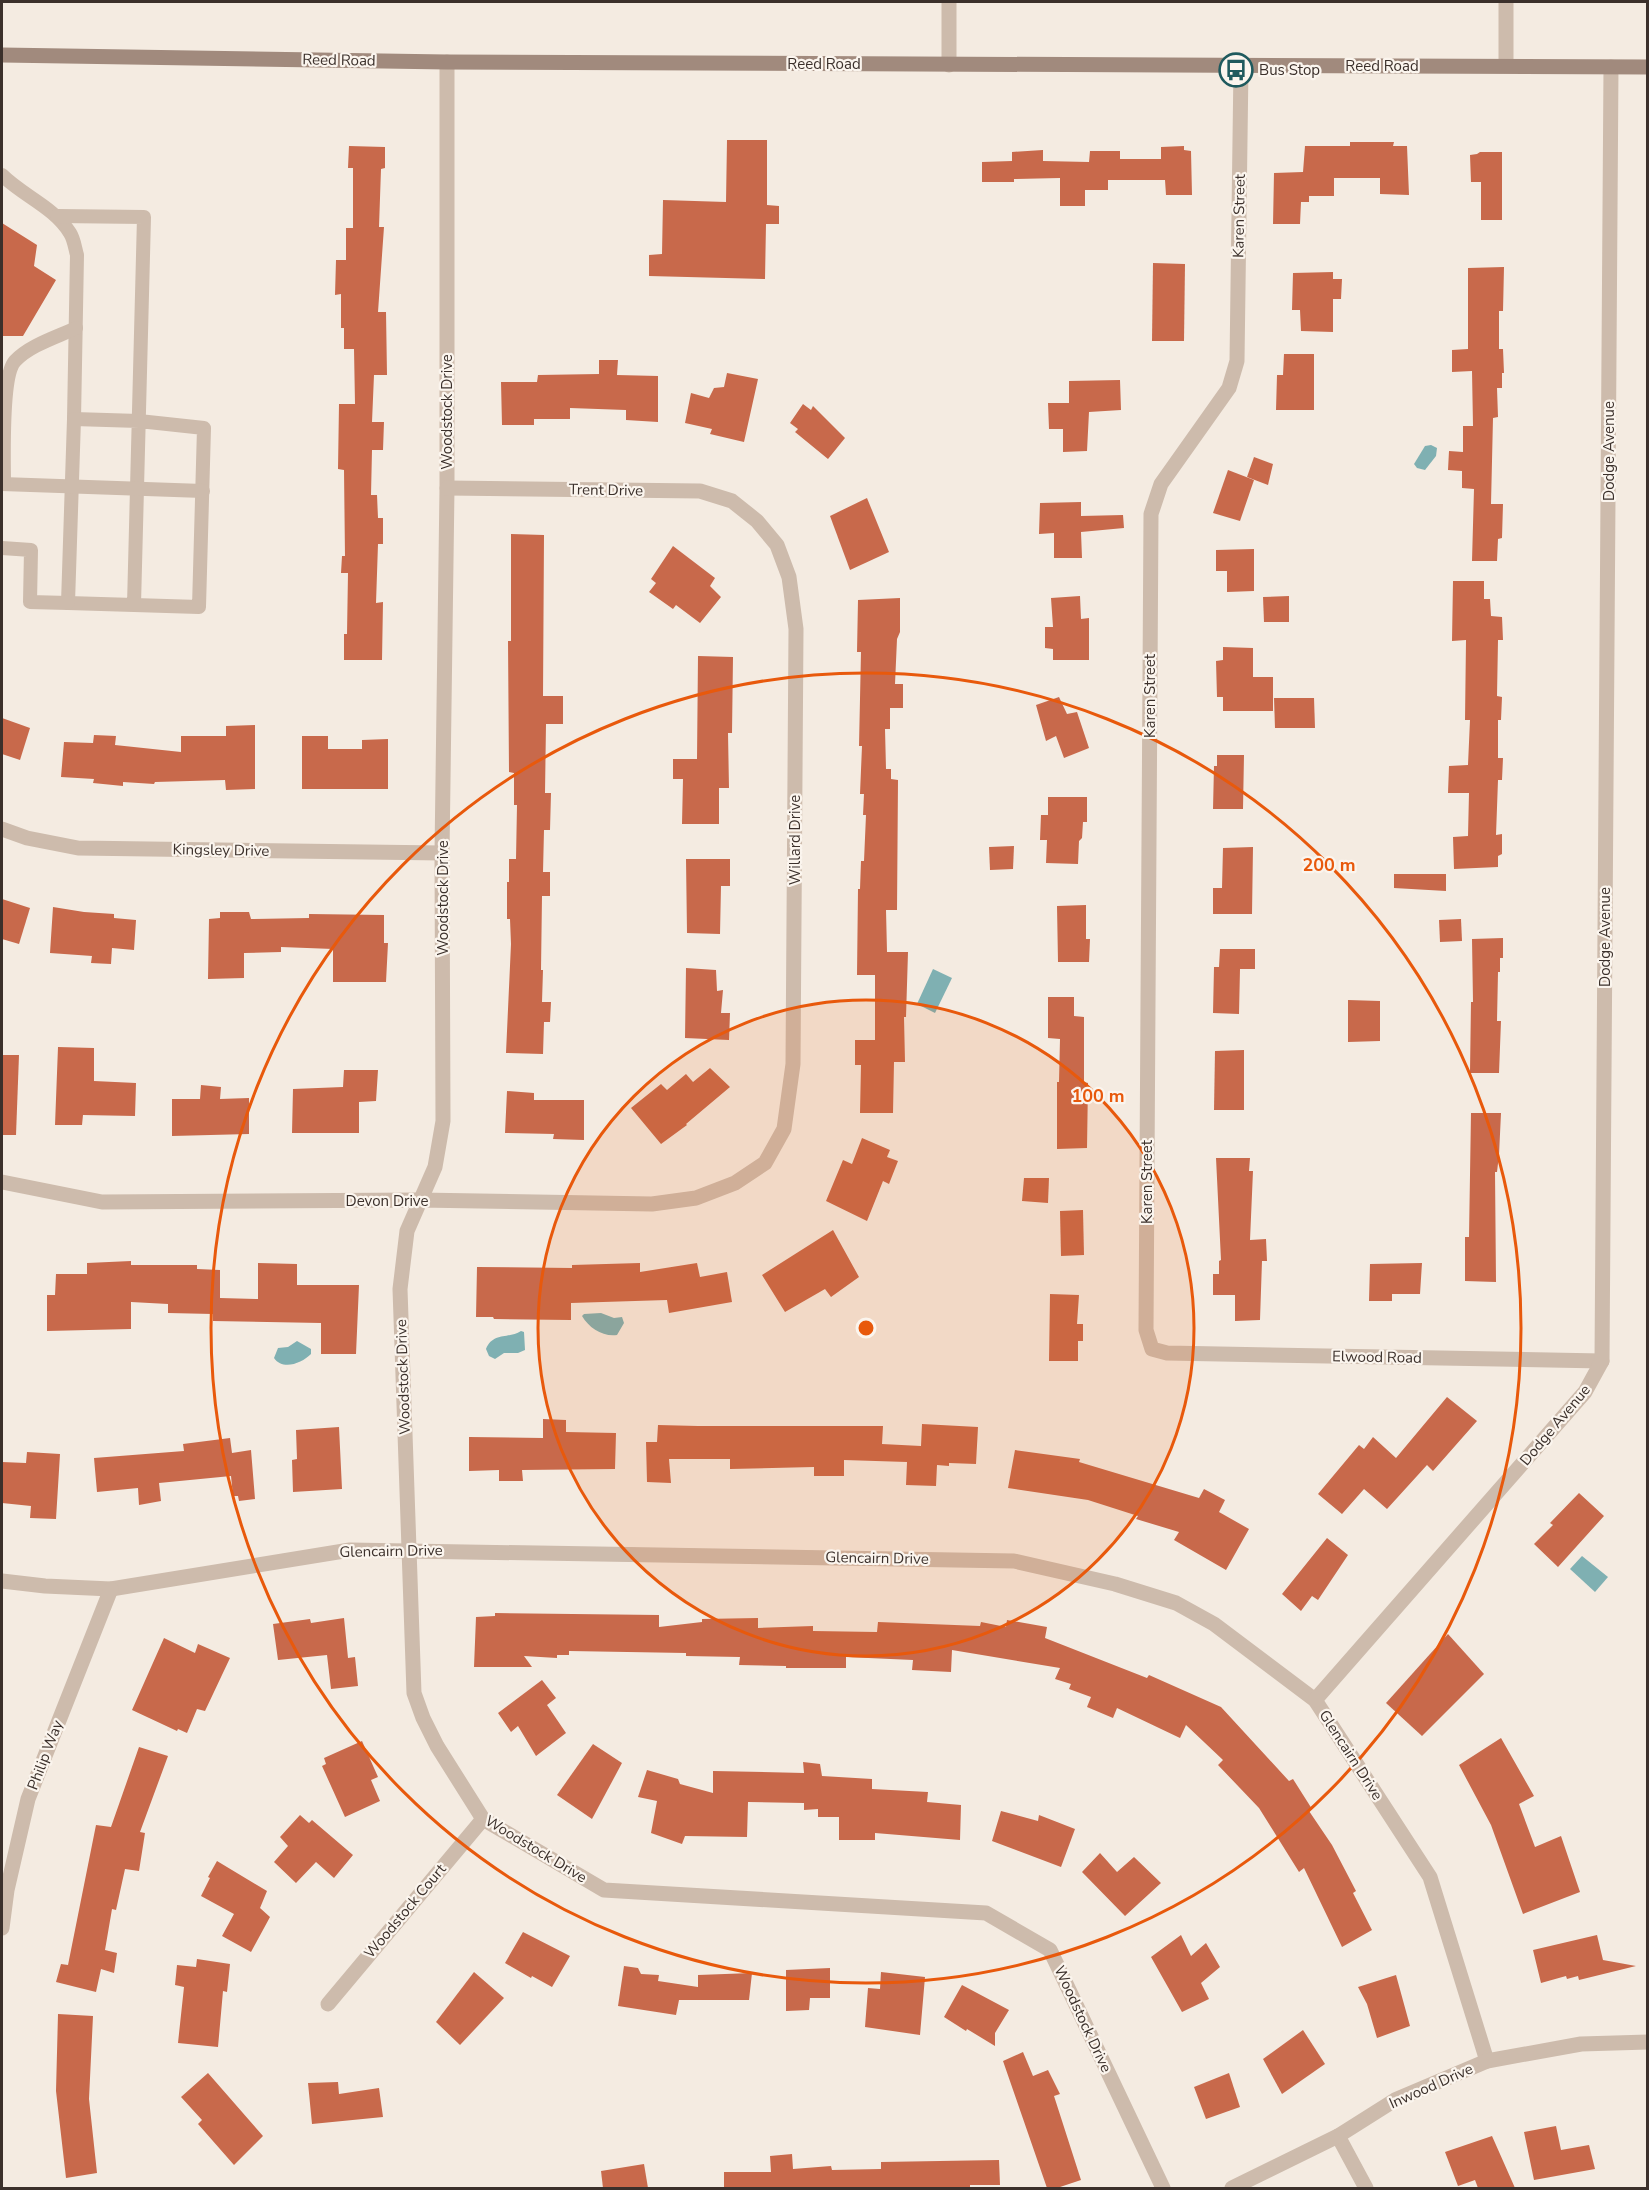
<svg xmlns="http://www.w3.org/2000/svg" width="1649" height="2190" viewBox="0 0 1649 2190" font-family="'Nunito Sans',sans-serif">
<rect width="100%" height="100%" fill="#f4ebe1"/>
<g fill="#7fb0b2">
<polygon points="1431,445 1437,448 1436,456 1425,470 1417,468 1414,464 1425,446"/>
<polygon points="933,969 952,978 935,1013 917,1004"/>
<path d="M601 1313 614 1318 622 1317 624 1323 617 1335C603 1337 589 1328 582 1316L584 1314Z"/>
<path d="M521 1331 524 1332 525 1350 518 1353H504L495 1359 489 1356 486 1349C493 1332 509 1339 521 1331Z"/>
<path d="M297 1341 311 1349V1354C302 1363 283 1371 274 1358L278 1348 288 1347Z"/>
<polygon points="1582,1556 1608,1577 1595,1592 1570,1569"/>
</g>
<g fill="#c8694b">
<polygon points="727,140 767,140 767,205 779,206 779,224 766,224 765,279 649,276 649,255 662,254 663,200 726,202"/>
<polygon points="1350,142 1394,142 1393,146 1407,146 1409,195 1380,194 1380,178 1334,178 1334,196 1309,196 1309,202 1301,202 1300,224 1273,224 1274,173 1303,172 1305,146 1350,146"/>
<polygon points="349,146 385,147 385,168 381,169 379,227 384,227 378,312 386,312 387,375 374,375 372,422 384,422 383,450 372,450 371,495 377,495 378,518 383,518 383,544 378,544 376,603 383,602 382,660 344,660 344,634 347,634 348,573 341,573 342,556 345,556 344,470 338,469 339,404 355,404 354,349 344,349 344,328 341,328 341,294 335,295 336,260 346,260 346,228 353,228 353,168 348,168"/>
<polygon points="1184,146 1184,150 1191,151 1192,195 1166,195 1165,180 1108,180 1108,190 1085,190 1085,206 1060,206 1060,178 1014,179 1014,182 982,182 982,162 1012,161 1012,152 1043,150 1043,161 1089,162 1090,151 1120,151 1120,159 1161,159 1161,147"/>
<polygon points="1480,152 1502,152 1502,220 1481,220 1481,182 1471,182 1470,155 1477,154"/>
<polygon points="2,223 37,245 34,266 56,280 23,336 2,336"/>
<polygon points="1153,263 1185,264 1184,341 1152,341"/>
<polygon points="1504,267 1503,311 1499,311 1499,349 1503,349 1504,373 1502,373 1502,388 1497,388 1498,417 1493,418 1491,504 1503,504 1502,538 1498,539 1497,561 1472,561 1474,489 1462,488 1462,471 1448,470 1449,451 1463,452 1463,426 1473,426 1472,371 1452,372 1452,350 1468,349 1468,268"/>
<polygon points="1333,272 1333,279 1342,279 1341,299 1333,299 1333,332 1301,331 1300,310 1292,310 1293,273"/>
<polygon points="1284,354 1314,354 1314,410 1276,410 1277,375 1283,375"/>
<polygon points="599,360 618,360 617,375 658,376 658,422 626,420 626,410 570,408 570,419 534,419 534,425 502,425 501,382 537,382 538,375 599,374"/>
<polygon points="727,373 758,379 744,442 710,434 712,429 685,423 691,393 709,398 714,388 724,387"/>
<polygon points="1120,380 1121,410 1089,412 1087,451 1063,452 1063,429 1049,429 1048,403 1069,403 1069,381"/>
<polygon points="803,404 811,410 813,406 845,438 828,459 795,432 798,429 790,423"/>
<polygon points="1254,457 1273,464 1268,485 1247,477"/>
<polygon points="1228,470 1254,480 1240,521 1213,513"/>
<polygon points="867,498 889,552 850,570 830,516"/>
<polygon points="1081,502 1081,516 1123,515 1124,528 1081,532 1082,558 1054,558 1054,533 1039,534 1040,503"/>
<polygon points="511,534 544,535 543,696 563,696 563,724 546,724 545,793 551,793 550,830 544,830 543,872 550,872 550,896 542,896 541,970 543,970 542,1002 551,1002 550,1022 544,1022 543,1054 506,1053 511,944 510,919 507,919 507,882 509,882 509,859 516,859 517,805 514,805 514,773 509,772 508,641 511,641"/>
<polygon points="673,546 715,578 710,586 721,597 700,623 676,605 673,609 649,592 656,583 651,579"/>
<polygon points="1254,549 1254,591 1227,592 1227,571 1216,571 1216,550"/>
<polygon points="1453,581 1484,581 1484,599 1490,599 1491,616 1502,617 1503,640 1498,640 1497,696 1502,697 1501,720 1498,720 1498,758 1503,758 1502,780 1498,780 1496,835 1502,834 1502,854 1498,856 1498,867 1454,869 1453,837 1468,836 1469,793 1448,793 1449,766 1468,765 1470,720 1465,720 1466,640 1452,641"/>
<polygon points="1080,596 1081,619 1089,618 1089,660 1053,660 1053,649 1045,648 1045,627 1053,627 1051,598"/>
<polygon points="1289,596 1289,622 1264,622 1263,597"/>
<polygon points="900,598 900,632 897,639 895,684 903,684 903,708 890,708 890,729 885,729 886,769 891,769 891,779 898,780 897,910 886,910 887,952 908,952 906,1017 904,1017 905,1062 894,1062 893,1113 860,1113 861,1065 855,1065 855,1040 875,1040 875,975 857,975 858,889 860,889 861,861 864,861 866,815 863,815 864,794 860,794 862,746 859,746 861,652 857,652 858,600"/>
<polygon points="1223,647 1253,648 1253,677 1273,677 1273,711 1223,711 1223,697 1217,697 1216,661 1223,660"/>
<polygon points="698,656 733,657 732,733 728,733 729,788 719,788 719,824 682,824 683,779 673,779 673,759 697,759"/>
<polygon points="1059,697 1067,714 1077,712 1089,748 1064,758 1056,736 1046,741 1036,705"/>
<polygon points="1274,698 1314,698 1315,728 1275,728"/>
<polygon points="2,718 30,728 20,760 2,754"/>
<polygon points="255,725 255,789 226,790 225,780 155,782 154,784 123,782 123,786 93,783 94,779 61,777 64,742 93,743 94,735 116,736 115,745 181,752 181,736 226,736 226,726"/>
<polygon points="302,736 328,736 328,749 362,749 362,740 388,739 388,789 302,789"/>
<polygon points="1217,755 1244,755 1243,809 1213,809 1214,766 1217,766"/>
<polygon points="1048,797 1087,797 1087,822 1083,822 1082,838 1079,841 1078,864 1046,863 1047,840 1040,840 1041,815 1048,815"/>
<polygon points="1014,846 1013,869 990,870 989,847"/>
<polygon points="1253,847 1252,914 1213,914 1213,888 1222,888 1223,848"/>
<polygon points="686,859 730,859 730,886 721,886 720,934 687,933"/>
<polygon points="1394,874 1446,874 1446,891 1394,888"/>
<polygon points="2,899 30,908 19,944 2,939"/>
<polygon points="1086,905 1086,939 1090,939 1089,962 1058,962 1057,906"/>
<polygon points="53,907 84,912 114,914 114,918 136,920 134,950 112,948 111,964 91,963 92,956 50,953"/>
<polygon points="220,912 249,912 251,919 309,918 309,914 384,915 384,943 388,943 386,982 333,982 333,949 281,947 281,952 244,953 244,978 208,979 209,919 220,918"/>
<polygon points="1461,919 1462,941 1440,942 1439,920"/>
<polygon points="1503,938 1503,958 1500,958 1500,972 1498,972 1497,1021 1501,1021 1499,1073 1470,1073 1471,1002 1473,1002 1472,939"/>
<polygon points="1220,949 1255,949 1255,969 1240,969 1239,1014 1213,1013 1214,967 1219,967"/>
<polygon points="686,968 716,970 717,991 723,990 721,1013 730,1013 729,1040 685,1038"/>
<polygon points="1048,997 1074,997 1074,1016 1084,1017 1084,1082 1088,1083 1087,1148 1057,1149 1057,1082 1059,1082 1060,1039 1048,1038"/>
<polygon points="1348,1000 1380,1001 1380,1041 1348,1042"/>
<polygon points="58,1047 94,1048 94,1081 136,1083 135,1116 83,1115 82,1125 55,1125"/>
<polygon points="1244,1050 1244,1110 1214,1110 1215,1051"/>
<polygon points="2,1055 19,1055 16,1135 2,1135"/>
<polygon points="710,1068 730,1087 686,1124 687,1125 661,1144 631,1108 661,1084 667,1090 686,1074 693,1082"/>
<polygon points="344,1070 378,1070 376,1101 359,1102 359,1133 292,1133 293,1089 343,1087"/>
<polygon points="201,1085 221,1087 220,1099 249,1098 249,1134 172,1136 172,1099 200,1099"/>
<polygon points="507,1091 534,1093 534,1100 584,1100 584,1140 553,1139 554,1134 505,1133"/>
<polygon points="1471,1113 1501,1113 1499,1155 1497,1172 1495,1172 1496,1282 1465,1281 1465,1237 1469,1237"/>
<polygon points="862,1138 890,1150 887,1157 898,1161 889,1184 883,1181 867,1221 826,1201 843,1160 852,1164"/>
<polygon points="1216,1158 1250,1158 1249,1171 1253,1171 1250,1240 1266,1239 1267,1261 1262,1261 1260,1320 1235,1321 1235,1295 1213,1295 1213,1274 1219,1274 1219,1261 1221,1260"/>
<polygon points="1024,1178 1049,1178 1048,1203 1022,1201"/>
<polygon points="1083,1210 1084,1255 1061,1256 1060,1211"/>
<polygon points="833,1230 859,1277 831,1297 825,1289 785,1312 762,1275"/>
<polygon points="131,1261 131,1265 197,1265 197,1269 220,1270 220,1298 258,1299 258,1263 297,1264 297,1285 359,1285 356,1354 321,1354 321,1323 213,1321 213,1314 168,1313 168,1304 131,1302 131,1329 47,1331 47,1295 55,1295 56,1274 87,1274 87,1263"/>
<polygon points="640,1263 640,1272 697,1263 700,1277 727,1272 732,1302 669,1313 667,1300 571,1303 571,1320 494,1319 493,1317 476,1317 477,1267 572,1268 572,1265"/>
<polygon points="1422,1263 1420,1294 1392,1294 1392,1301 1369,1301 1370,1264"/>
<polygon points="1050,1294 1079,1295 1077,1324 1083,1324 1083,1341 1078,1341 1078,1361 1049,1361"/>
<polygon points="1447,1397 1477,1421 1433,1471 1427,1465 1387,1509 1364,1489 1342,1514 1318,1494 1359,1445 1364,1449 1373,1437 1396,1458"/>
<polygon points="543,1419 566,1420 566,1432 616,1433 615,1469 522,1470 523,1481 499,1481 499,1470 469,1471 469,1437 543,1438"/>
<polygon points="922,1424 978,1427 976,1464 949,1463 949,1466 937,1465 936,1486 906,1485 907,1462 844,1460 844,1476 814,1476 814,1467 730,1469 730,1459 669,1459 671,1483 647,1482 646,1442 657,1442 658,1425 698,1426 883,1426 882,1444 921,1446"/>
<polygon points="339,1427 342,1489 293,1492 292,1460 297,1459 296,1430"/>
<polygon points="230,1438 232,1453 251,1450 255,1499 239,1501 238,1496 233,1496 231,1476 159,1483 161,1501 139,1505 138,1488 97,1492 94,1458 184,1451 183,1444"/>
<polygon points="1015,1450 1080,1459 1079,1462 1199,1498 1204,1489 1225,1500 1219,1512 1249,1529 1226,1570 1174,1540 1179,1532 1136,1519 1138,1516 1088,1500 1008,1488"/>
<polygon points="27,1452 60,1454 56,1519 30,1518 31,1506 2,1503 2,1462 26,1463"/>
<polygon points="1579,1493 1604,1516 1558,1567 1534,1544 1553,1525 1550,1523"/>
<polygon points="1327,1538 1348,1555 1318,1600 1312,1596 1301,1611 1282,1594"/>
<polygon points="495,1613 659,1615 659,1627 702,1622 702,1619 758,1618 758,1628 813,1626 813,1631 877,1632 878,1622 980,1626 981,1622 1006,1627 1007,1620 1047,1627 1045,1638 1147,1678 1149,1675 1221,1707 1289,1781 1293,1779 1312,1809 1309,1811 1332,1845 1356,1891 1353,1893 1372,1930 1342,1947 1304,1868 1299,1872 1259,1808 1218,1765 1223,1760 1186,1725 1180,1738 1117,1708 1113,1718 1087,1707 1091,1697 1069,1689 1071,1684 1055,1679 1060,1668 952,1650 951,1672 912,1670 913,1660 846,1657 846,1668 786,1668 786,1666 739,1665 740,1657 686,1656 686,1653 569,1651 569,1655 557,1655 557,1658 524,1656 532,1667 474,1667 476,1617 495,1616"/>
<polygon points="344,1618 348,1658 355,1657 358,1686 331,1689 327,1655 278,1660 273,1624 310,1619 311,1623"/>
<polygon points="1448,1634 1484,1674 1422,1736 1386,1703"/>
<polygon points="164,1638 195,1653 198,1644 230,1658 205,1711 197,1709 187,1733 178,1729 177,1731 132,1710"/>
<polygon points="542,1680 556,1698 547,1705 566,1733 536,1756 518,1726 511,1732 498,1713"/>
<polygon points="1501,1738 1534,1796 1519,1804 1535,1847 1561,1836 1580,1892 1523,1914 1491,1825 1459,1765"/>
<polygon points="362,1741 378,1777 371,1780 380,1801 345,1817 322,1766 326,1764 324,1758"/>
<polygon points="593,1744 622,1763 592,1819 557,1795"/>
<polygon points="139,1747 168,1756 140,1832 145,1833 139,1871 125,1869 116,1910 112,1909 105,1950 117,1953 114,1973 101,1969 96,1992 56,1982 61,1964 68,1965 96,1825 111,1827"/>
<polygon points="803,1762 820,1764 822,1776 872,1779 872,1789 928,1792 927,1802 961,1805 960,1840 875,1833 875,1840 839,1840 839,1817 818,1817 818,1809 804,1810 804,1803 748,1802 747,1837 685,1836 682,1844 651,1833 657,1801 638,1797 647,1770 678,1779 680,1784 713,1793 713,1771 804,1773"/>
<polygon points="1001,1811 1038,1821 1039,1815 1075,1829 1061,1867 992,1841"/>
<polygon points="300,1815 309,1823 312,1820 353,1855 334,1878 316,1862 296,1883 274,1862 288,1846 280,1837"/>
<polygon points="1100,1853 1117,1872 1134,1857 1161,1883 1125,1916 1082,1872"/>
<polygon points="217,1861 267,1891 260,1908 270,1917 251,1952 222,1936 234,1914 201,1896 210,1878 208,1877"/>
<polygon points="523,1932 570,1956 552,1987 532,1976 531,1978 505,1963"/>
<polygon points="1181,1935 1191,1956 1206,1943 1220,1967 1201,1983 1209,1999 1182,2012 1151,1957"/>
<polygon points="1597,1935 1603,1960 1636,1966 1579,1980 1578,1976 1567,1979 1566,1976 1541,1983 1533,1950"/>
<polygon points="197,1959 230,1964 227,1992 223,1991 218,2047 178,2043 184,1987 175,1985 177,1965 196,1967"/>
<polygon points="624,1966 638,1968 641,1974 659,1975 658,1981 698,1987 698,1975 752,1973 749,2000 679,2000 676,2015 618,2006"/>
<polygon points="830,1968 830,1998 810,1998 809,2010 786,2011 786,1970"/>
<polygon points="474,1972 504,1998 460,2045 436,2022"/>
<polygon points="881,1972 925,1977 920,2035 865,2027 868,1988 880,1989"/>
<polygon points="1396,1975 1410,2026 1377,2038 1367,2004 1358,1987"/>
<polygon points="962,1985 1009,2010 995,2033 995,2046 967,2029 966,2031 944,2017"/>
<polygon points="58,2014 93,2016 89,2099 97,2173 66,2178 56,2091"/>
<polygon points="1303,2030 1325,2064 1282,2094 1263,2059"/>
<polygon points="1023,2052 1033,2076 1048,2070 1060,2094 1054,2096 1081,2180 1057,2188 1047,2188 1003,2061"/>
<polygon points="208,2073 263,2136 234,2165 198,2124 202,2120 181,2097"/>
<polygon points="1229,2073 1240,2107 1206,2119 1194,2087"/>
<polygon points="338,2082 339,2094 379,2088 383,2117 312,2124 308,2083"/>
<polygon points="1556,2126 1561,2150 1589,2145 1595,2169 1534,2180 1524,2132"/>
<polygon points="1492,2136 1515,2188 1478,2188 1475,2180 1458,2186 1445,2152"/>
<polygon points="792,2154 793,2169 831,2166 832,2170 881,2169 881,2162 999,2160 1000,2185 970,2185 970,2188 724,2188 724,2172 771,2172 770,2156"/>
<polygon points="644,2164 648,2188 603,2188 601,2171"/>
</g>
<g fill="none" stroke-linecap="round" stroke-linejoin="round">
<g stroke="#cdbbac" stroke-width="14">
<path d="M2 175C23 196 54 207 70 233 74 239 75 248 77 255L74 419"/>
<polyline points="57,216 144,217 134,605 68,603 74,419 139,421 204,428 199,607 134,605"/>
<polyline points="2,484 203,491"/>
<path d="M4 484C4 460 1 376 15 361 30 345 57 337 76 328"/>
<polyline points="2,548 31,550 30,602 68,603"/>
</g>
<g stroke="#cdbbac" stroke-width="15">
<polyline points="447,62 447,488 442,853 443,1121 435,1167 407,1231 400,1289 414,1693 423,1718 437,1746 483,1819 604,1890 986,1913 1050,1950 1163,2188"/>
<polyline points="949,65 949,2"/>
<polyline points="1506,65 1506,2"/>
<polyline points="1241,66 1237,361 1229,388 1161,484 1151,514 1146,1330 1152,1349 1167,1353 1602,1361"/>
<polyline points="2,829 27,838 78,848 442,853"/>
<polyline points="2,1182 102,1202 419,1200 652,1204 696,1198 735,1183 765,1163 784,1129 793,1064 796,629 789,577 777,545 757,521 732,501 700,491 447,488"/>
<polyline points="2,1581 45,1586 111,1589 350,1550 1014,1561 1115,1584 1176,1603 1214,1624 1315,1700 1430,1877 1487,2061"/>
<polyline points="1315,1700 1585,1392 1602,1361 1611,67"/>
<polyline points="2,1928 7,1890 28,1799 111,1589"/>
<polyline points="328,2004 483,1819"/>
<polyline points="1338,2136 1366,2188"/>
<polyline points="1232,2188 1338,2136 1395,2100 1487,2061 1581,2044 1648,2042"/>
</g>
<polyline stroke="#a18a7d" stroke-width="15" points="2,55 447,62 1648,67"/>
</g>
<circle cx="866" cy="1328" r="328" fill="#e8590c" fill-opacity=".12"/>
<g fill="none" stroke="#e8590c" stroke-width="3">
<circle cx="866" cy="1328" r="328"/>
<circle cx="866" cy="1328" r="655"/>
</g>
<defs>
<symbol id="bus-ring" viewBox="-11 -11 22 22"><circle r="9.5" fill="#fbf5ee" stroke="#1f5a5e" stroke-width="1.5"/><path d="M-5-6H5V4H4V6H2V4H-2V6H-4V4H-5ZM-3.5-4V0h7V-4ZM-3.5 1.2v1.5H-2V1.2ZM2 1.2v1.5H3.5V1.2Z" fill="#1f5a5e"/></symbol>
</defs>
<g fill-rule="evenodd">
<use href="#bus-ring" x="1217" y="51" width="38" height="38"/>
</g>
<g text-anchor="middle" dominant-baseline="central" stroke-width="4.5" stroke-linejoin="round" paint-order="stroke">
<g font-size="15" fill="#3b302b" stroke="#fbf5ee">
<text transform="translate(339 60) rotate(1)">Reed Road</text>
<text x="824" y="64">Reed Road</text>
<text x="1382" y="66">Reed Road</text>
<text transform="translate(1239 216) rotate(-89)">Karen Street</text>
<text transform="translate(447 412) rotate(-90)">Woodstock Drive</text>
<text transform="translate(1609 451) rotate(-90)">Dodge Avenue</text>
<text transform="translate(606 490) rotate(1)">Trent Drive</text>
<text transform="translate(1150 696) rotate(-90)">Karen Street</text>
<text transform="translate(795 840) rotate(-90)">Willard Drive</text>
<text transform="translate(221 850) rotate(1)">Kingsley Drive</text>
<text transform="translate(443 898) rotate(-90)">Woodstock Drive</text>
<text transform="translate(1605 937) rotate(-90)">Dodge Avenue</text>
<text transform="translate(1147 1182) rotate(-90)">Karen Street</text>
<text x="387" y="1201">Devon Drive</text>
<text transform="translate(1377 1357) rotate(1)">Elwood Road</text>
<text transform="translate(403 1377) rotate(-92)">Woodstock Drive</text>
<text transform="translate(1555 1425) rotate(-50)">Dodge Avenue</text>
<text transform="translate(391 1551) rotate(-1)">Glencairn Drive</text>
<text transform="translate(877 1558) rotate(1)">Glencairn Drive</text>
<text transform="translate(45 1755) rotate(-69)">Philip Way</text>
<text transform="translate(1351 1755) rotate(57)">Glencairn Drive</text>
<text transform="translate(536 1849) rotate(31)">Woodstock Drive</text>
<text transform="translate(405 1911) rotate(-50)">Woodstock Court</text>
<text transform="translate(1083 2019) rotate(65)">Woodstock Drive</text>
<text transform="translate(1431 2086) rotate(-24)">Inwood Drive</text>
</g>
<g font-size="15" fill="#3b302b" stroke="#fbf5ee" text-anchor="start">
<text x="1259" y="70">Bus Stop</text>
</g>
</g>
<circle cx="866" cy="1328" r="9" fill="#e8590c" stroke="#fbf5ee" stroke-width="3"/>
<g font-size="18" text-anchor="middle" font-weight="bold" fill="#e8590c" stroke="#fbf5ee" stroke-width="4.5" stroke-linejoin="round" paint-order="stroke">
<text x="1329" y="871">200 m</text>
<text x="1098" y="1102">100 m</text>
</g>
<rect width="1649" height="2190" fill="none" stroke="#3b302b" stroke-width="6"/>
</svg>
